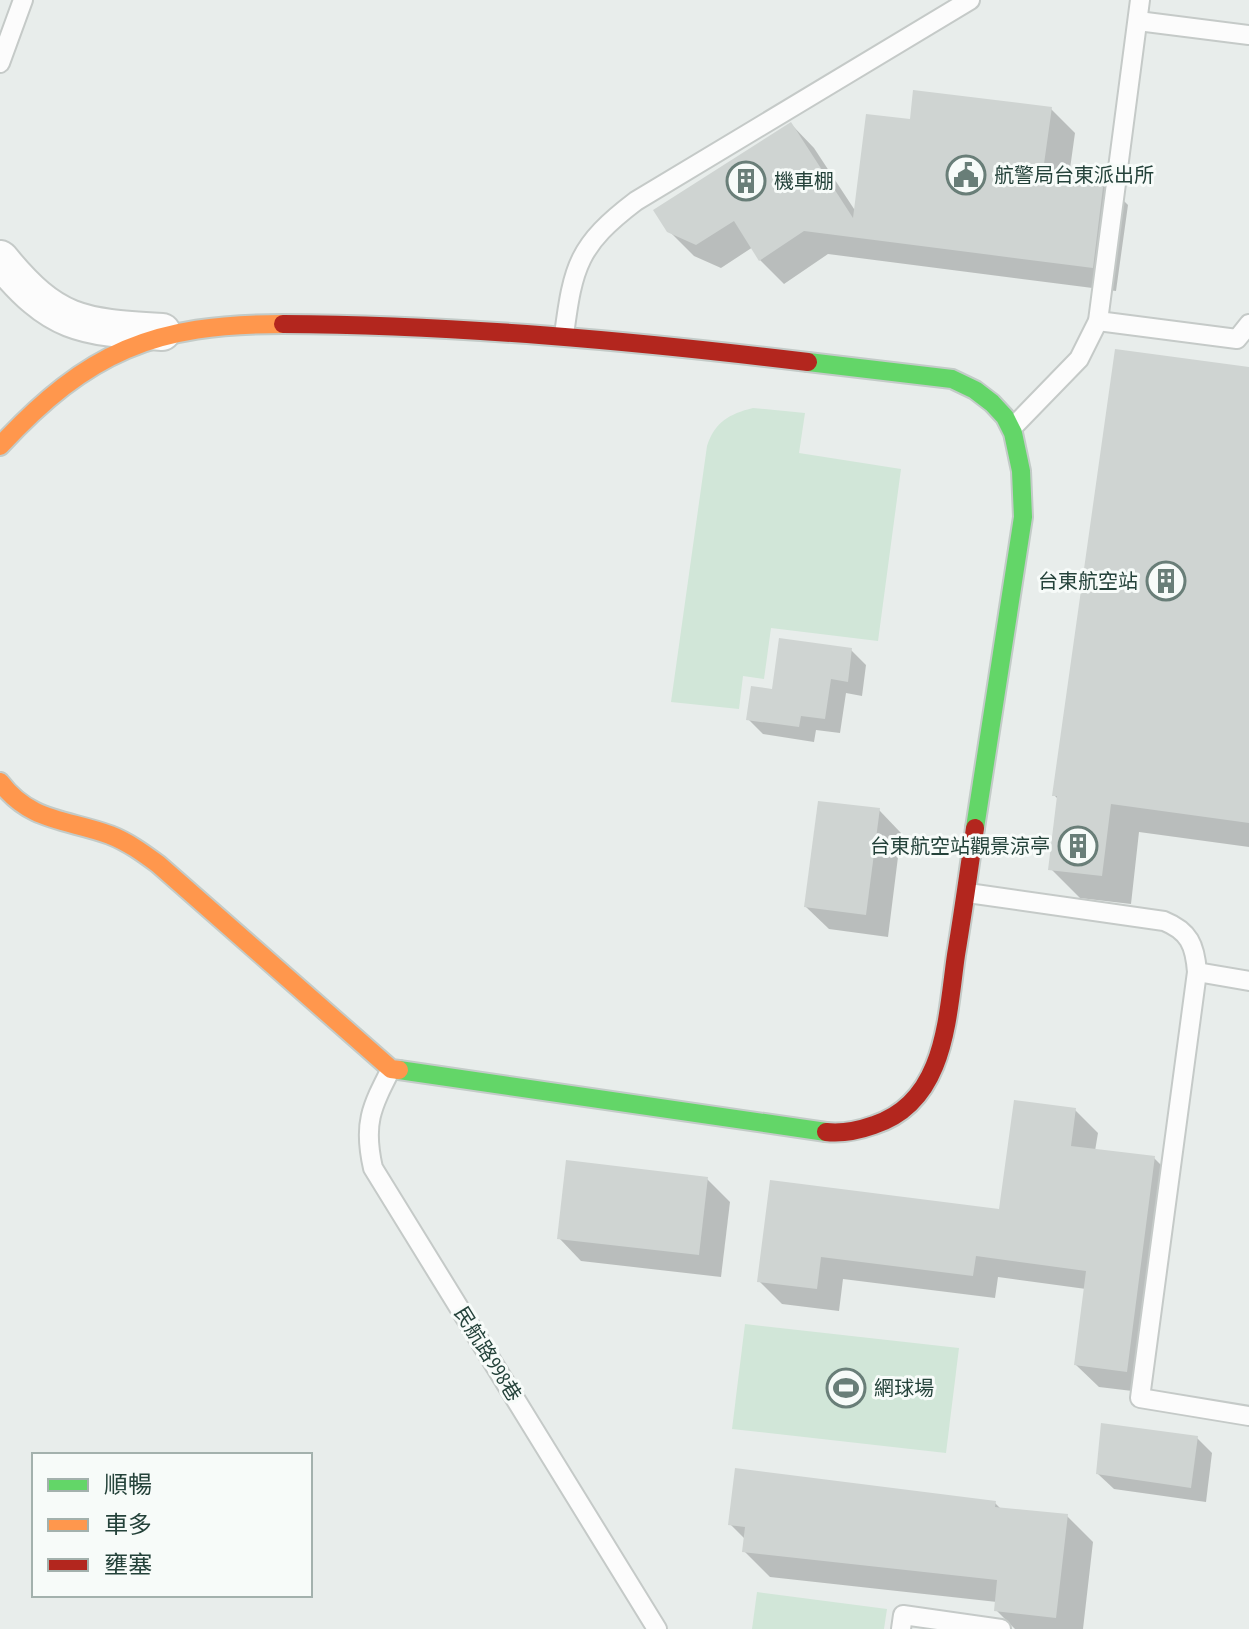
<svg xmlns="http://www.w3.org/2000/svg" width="1249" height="1629" viewBox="0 0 1249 1629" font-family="'PT Sans Narrow','Noto Sans TC',sans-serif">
<rect width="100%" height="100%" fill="#e8edeb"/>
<g fill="#d1e6d8">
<path d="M753 408 805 413 799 453 901 469 878 641 771 628 764 679 743 676 739 709 671 702 707 446C715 422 729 414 753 408Z"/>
<polygon points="745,1324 959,1348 946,1453 732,1429"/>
<polygon points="757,1592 887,1609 884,1629 752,1629"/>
</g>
<g fill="#0003">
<polygon points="1051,109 1075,133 1069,176 1104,181 1128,205 1116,291 828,254 784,284 760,260 753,247 721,268 694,256 669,231 791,124 814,148 856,212 912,121"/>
<polygon points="1249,369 1249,847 1139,832 1131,904 1080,898 1051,869 1059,800 1054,795"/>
<polygon points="851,650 866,665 862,696 846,693 840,733 816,730 814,742 763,734 748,719 773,691"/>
<polygon points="879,810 901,833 888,937 829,929 806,907"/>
<polygon points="1075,1110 1098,1133 1095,1151 1154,1158 1177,1181 1149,1393 1099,1387 1076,1365 1086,1289 998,1277 995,1298 843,1279 839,1311 782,1304 759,1281 772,1183 1001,1211"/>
<polygon points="707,1179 730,1202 721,1277 581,1261 559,1238"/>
<polygon points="1197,1438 1212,1453 1206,1502 1114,1489 1098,1474"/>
<polygon points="995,1503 1001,1509 1067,1516 1093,1542 1083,1629 1015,1629 996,1610 997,1602 770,1577 744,1551 745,1539 730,1524"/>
</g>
<g fill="#cfd4d2">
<polygon points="913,90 1052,107 1043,171 1104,179 1093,268 804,231 759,261 734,221 696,245 667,232 653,210 791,122 853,218 866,114 910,119"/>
<polygon points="1115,349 1249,367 1249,823 1111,804 1102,876 1048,870 1057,796 1052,796"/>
<polygon points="779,638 852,648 848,682 831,679 825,719 801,716 799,727 746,720 751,686 772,689"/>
<polygon points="818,801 880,808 866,915 804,907"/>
<polygon points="1014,1100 1076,1108 1071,1146 1155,1156 1127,1372 1074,1365 1086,1271 976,1256 973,1276 821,1257 817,1289 757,1282 770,1180 999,1209"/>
<polygon points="566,1160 708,1177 699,1255 557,1239"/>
<polygon points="1101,1423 1198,1436 1191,1488 1096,1474"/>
<polygon points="735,1468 996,1501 995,1507 1068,1514 1056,1618 994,1611 997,1580 742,1552 745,1527 728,1525"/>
</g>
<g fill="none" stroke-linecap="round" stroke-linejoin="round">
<defs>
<g id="lane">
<polyline points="1138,21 1249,35"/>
<polyline points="0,63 23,0"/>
<polyline points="1098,321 1237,339 1249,324"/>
<path d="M564 335C573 266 578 245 636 201L970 0"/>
<polyline points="1012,428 1079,359 1098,321 1140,0"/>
<path d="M968 893 1164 921C1189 931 1195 945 1197 972L1140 1398 1249 1416"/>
<polyline points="1197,972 1249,981"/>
<path d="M391 1069C371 1108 363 1124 373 1168L657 1629"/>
<polyline points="901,1629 903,1615 1001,1629"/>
</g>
<path id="street" d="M0 259C54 325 80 327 162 332"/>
<g id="fast">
<polyline points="808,362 952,379 975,390 992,403 1005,417 1013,433 1021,471 1023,517 975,828"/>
<polyline points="399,1070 826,1132"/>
</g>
<g id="slow">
<path d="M0 446C88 351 154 324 283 324"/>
<path d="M0 782C30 822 66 819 110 835 128 842 143 853 158 864L391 1069 399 1070"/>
</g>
<g id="jam">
<path d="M283 324C459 325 633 341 808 362"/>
<path d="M826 1132C843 1134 857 1131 874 1125 946 1102 947 1017 956 955 963 913 969 870 975 828"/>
</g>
</defs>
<use href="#lane" stroke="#c5cac8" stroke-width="22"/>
<use href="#street" stroke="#c5cac8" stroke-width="40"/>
<use href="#fast" stroke="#c3cbc8" stroke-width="22"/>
<use href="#slow" stroke="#c3cbc8" stroke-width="22"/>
<use href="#jam" stroke="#c3cbc8" stroke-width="22"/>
<use href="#lane" stroke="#fcfcfc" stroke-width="18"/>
<use href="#street" stroke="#fcfcfc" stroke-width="36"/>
<use href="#fast" stroke="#63d668" stroke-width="18"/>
<use href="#slow" stroke="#ff974d" stroke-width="18"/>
<use href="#jam" stroke="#b3261e" stroke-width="18"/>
</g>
<defs>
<symbol id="civic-ring" viewBox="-11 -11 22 22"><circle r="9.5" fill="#f7fbf9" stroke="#697e78" stroke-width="1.5"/><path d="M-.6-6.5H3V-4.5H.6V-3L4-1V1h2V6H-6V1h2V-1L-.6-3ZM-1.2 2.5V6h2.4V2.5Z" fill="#697e78"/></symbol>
<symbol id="building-ring" viewBox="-11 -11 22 22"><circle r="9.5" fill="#f7fbf9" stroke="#697e78" stroke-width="1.5"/><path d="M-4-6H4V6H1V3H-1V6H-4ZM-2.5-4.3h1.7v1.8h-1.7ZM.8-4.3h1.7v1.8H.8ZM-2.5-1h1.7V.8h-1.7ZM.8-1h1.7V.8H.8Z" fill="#697e78"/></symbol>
<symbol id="stadium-ring" viewBox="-11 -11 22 22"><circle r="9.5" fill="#f7fbf9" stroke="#697e78" stroke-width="1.5"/><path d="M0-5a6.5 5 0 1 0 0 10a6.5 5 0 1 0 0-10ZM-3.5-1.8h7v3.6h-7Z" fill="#697e78"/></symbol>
</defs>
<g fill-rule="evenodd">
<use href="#civic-ring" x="944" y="153" width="44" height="44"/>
<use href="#building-ring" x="724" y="159" width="44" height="44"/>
<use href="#building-ring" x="1144" y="559" width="44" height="44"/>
<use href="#building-ring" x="1056" y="824" width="44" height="44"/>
<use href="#stadium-ring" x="824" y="1366" width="44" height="44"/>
</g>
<g text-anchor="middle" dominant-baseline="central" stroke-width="6" stroke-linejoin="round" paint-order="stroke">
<g font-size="20" fill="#24423a" stroke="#f7fbf9" text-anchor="start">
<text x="994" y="175">航警局台東派出所</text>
<text x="774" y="181">機車棚</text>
<text x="1138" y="581" text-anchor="end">台東航空站</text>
<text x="1050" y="846" text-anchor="end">台東航空站觀景涼亭</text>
<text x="874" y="1388">網球場</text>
</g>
<g font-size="20" fill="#24423a" stroke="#f7fbf9">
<text transform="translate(488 1354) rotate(58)">民航路998巷</text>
</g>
</g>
<rect x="32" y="1453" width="280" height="144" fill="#f7fbf9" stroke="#a3b1ad" stroke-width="2"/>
<rect x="48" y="1479" width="40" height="12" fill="#63d668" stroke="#a3b1ad" stroke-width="2"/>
<text x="104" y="1493" font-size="24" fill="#24423a">順暢</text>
<rect x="48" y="1519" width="40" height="12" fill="#ff974d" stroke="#a3b1ad" stroke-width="2"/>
<text x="104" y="1533" font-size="24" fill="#24423a">車多</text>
<rect x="48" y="1559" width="40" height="12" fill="#b3261e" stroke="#a3b1ad" stroke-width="2"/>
<text x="104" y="1573" font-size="24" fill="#24423a">壅塞</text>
</svg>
